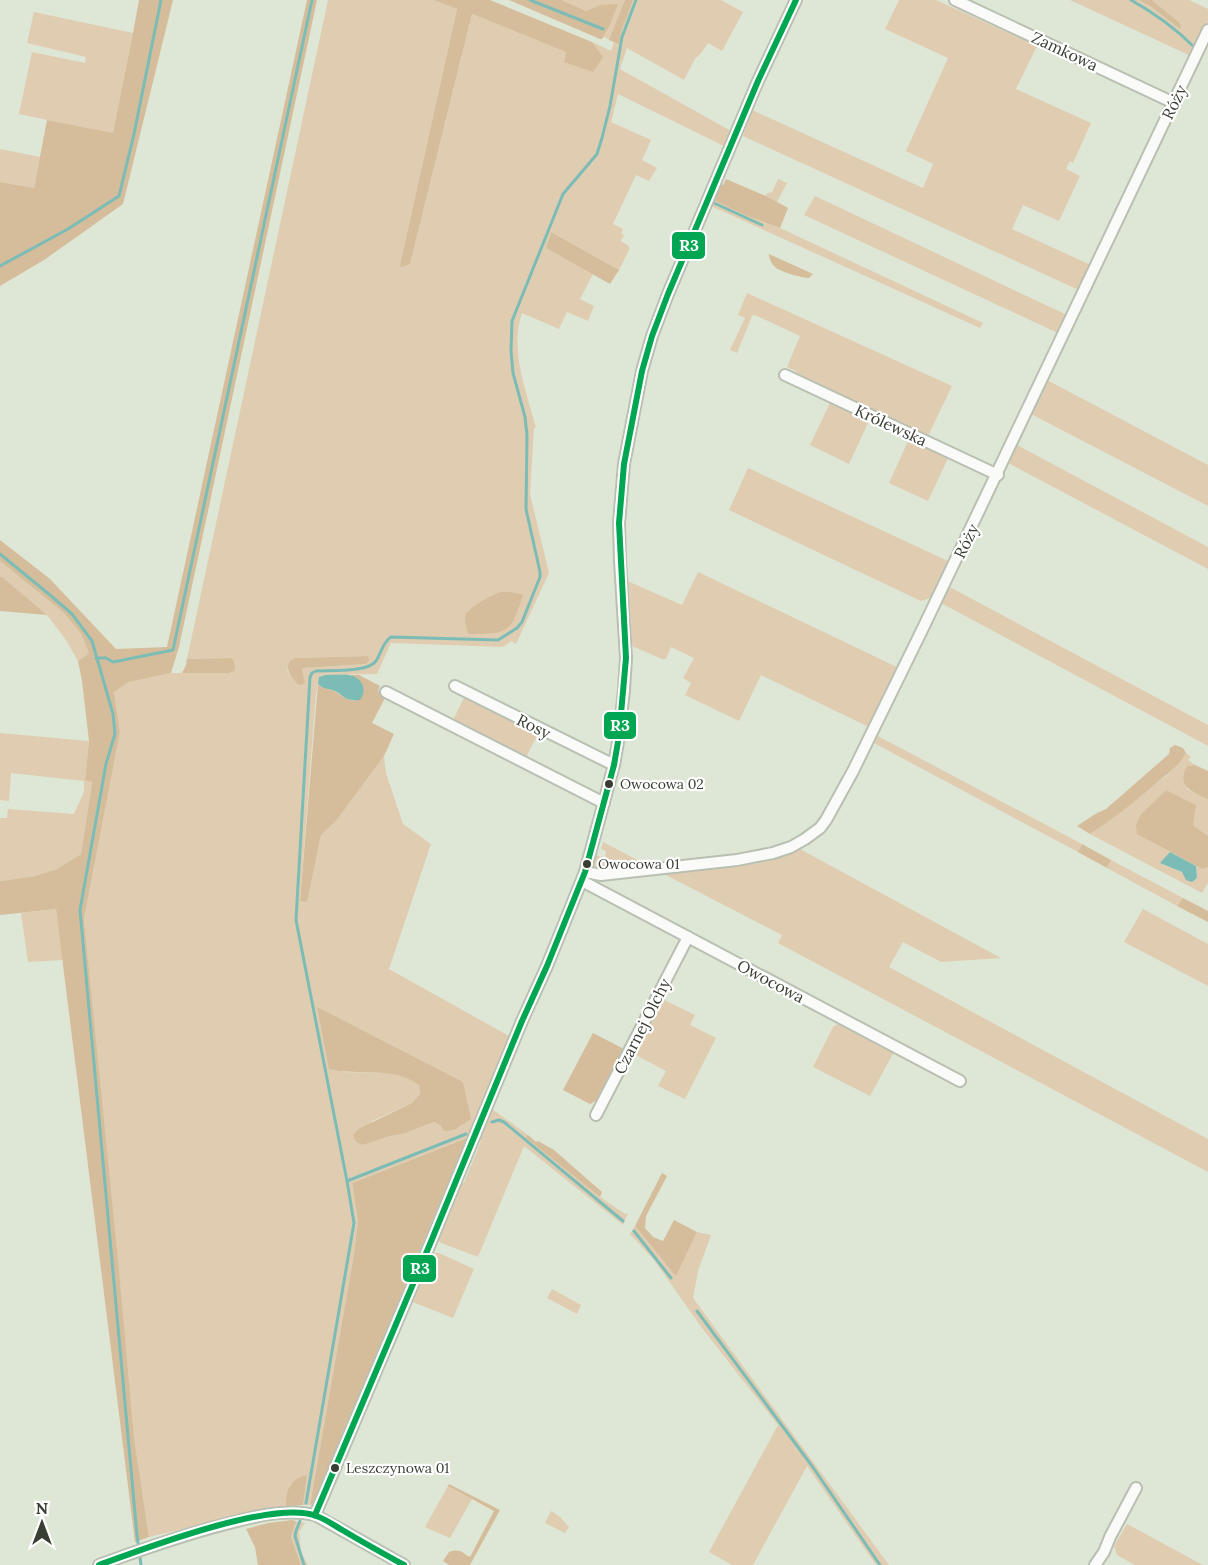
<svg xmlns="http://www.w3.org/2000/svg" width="1208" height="1565" viewBox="0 0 1208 1565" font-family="Lora,serif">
<rect width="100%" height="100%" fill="#dee6d5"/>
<g fill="#e0cdb1" fill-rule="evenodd">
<path d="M328 0H433L457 9 400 265 410 264 472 14 567 52 602 57 592 42 611 51 614 42 528 0H721L743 12 722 51 708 43 702 52 695 59 684 80 627 48 620 69 731 131 724 146 618 94 611 122 651 140 642 160 657 168 649 181 636 175 613 224 623 229 621 233 624 235 621 241 629 246V250L619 270 551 232 546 248 593 274 580 299 594 306 588 321 567 312 559 329 522 313C509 349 527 393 536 428H534L530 494 549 573 516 644 511 641 503 647 391 643 377 674 325 675 319 677 316 694 300 901H307L321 835 336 821 384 756 386 773 403 824 431 844 389 969 509 1036 467 1138 352 1183 358 1220 354 1254 310 1505H303L307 1476 290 1484 286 1499V1507L255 1512 149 1537 134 1437 84 919 120 732 114 692 129 682 171 673H229V658L187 659ZM367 656 366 664 304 668 302 670V675L291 676 287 670 295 658ZM318 1008 471 1118 441 1126 436 1122 403 1134 390 1136 363 1145 372 1121 412 1103 420 1094 419 1084C398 1069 368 1073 343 1072Z"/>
<polygon points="899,0 936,0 1037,46 1016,89 1091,123 1073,163 1070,161 1066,169 1080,176 1059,221 1023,205 1012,229 1093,266 1081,291 743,136 752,110 923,188 933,164 906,151 948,58 885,29"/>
<polygon points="1070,0 1138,0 1150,6 1180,29 1179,22 1152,0 1189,0 1208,9 1208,21 1191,56"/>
<polygon points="34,12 133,33 113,134 19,114 32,52 85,63 86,57 27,43"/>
<polygon points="0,149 40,157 34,188 0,182"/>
<polygon points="778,179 787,183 777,202 766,196 767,193 772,192"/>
<polygon points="815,196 1069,316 1060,334 804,215"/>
<polygon points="713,200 745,215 780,228 983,323 980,328 711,206"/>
<polygon points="747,293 952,386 928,436 796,374 796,371 787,367 800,336 755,315 752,316 737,353 730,350 745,318 738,315"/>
<polygon points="1047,380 1208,465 1208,506 1031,414"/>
<polygon points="830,403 869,421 849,464 810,445"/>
<polygon points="909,439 948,458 928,501 889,483"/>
<polygon points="1017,445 1208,547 1208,569 1008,463"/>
<polygon points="748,468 948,561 930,598 921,601 729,510"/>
<polygon points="0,561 64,613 81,634 89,653 78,661 66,640 47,615 2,578 0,577"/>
<polygon points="698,572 901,669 871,728 761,675 739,721 685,695 691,683 683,678 694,658 671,647 666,659 662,659 632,646 630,612 625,580 682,605"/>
<polygon points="946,585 1208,725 1208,746 939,602"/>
<polygon points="465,696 539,732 525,759 452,722"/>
<polygon points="0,733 89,741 85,780 92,781 81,854 57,869 35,876 0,881 0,818 7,818 8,809 74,814 84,792 84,781 11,773 9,801 0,800"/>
<polygon points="874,734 1082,844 1078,852 872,742"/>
<path d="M1186 753 1191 757 1188 760 1195 765 1187 766V789L1208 800V836L1193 825 1166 790 1141 814 1137 833 1170 852 1161 863 1197 879 1196 866 1202 869 1208 867V883L1202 893 1090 834C1111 820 1130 804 1150 788 1163 778 1178 768 1186 753Z"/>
<polygon points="603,842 647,865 600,872 593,868 596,856 605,857 606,851 601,849"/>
<polygon points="798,848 1001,958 941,962 903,942 889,967 1208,1139 1208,1172 778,943 782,935 660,872 755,864 788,854"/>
<polygon points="1111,860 1183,898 1177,906 1107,868"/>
<polygon points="56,909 63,960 28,962 21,913"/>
<polygon points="1143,909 1208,944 1208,986 1124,942"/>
<polygon points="662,999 695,1015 690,1025 716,1038 685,1099 658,1086 666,1071 634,1054"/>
<polygon points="839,1023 895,1050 870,1096 813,1067 833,1027"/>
<polygon points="492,1109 528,1135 527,1139 600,1197 625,1214 628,1213 623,1225 524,1146 478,1257 441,1243 437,1239 459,1183 464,1183 481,1141 479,1140 483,1134"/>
<polygon points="635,1226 676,1275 697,1232 711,1235 698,1271 693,1298 889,1565 876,1565 807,1466 753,1565 732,1565 709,1552 778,1425 702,1328 654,1260 630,1234"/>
<polygon points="433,1253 439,1253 474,1269 453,1318 410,1301 430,1256"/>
<polygon points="552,1289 581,1305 577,1314 547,1298"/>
<polygon points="448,1486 472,1499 450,1538 425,1527"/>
<polygon points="551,1511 560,1517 569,1527 565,1533 545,1523"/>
<polygon points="296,1521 305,1523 299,1532 301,1552 308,1565 301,1565 291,1537"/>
<polygon points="1127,1524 1203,1565 1135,1565 1117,1555 1114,1546"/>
</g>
<g fill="#d5bd9b">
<polygon points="139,0 173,0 123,204 44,260 0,286 0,182 34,188 47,120 113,133 133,33"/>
<polygon points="307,0 317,0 179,647 171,673 129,682 114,692 120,732 84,919 118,1261 134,1437 149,1537 135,1542 56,909 0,915 0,881 35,876 57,869 81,854 92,782 85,780 89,741 82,681 78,661 89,653 81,634 64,613 0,561 0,540 50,579 116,649 167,647"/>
<polygon points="433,0 490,0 592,42 603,57 593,72 564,62 566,52 472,14 410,264 402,267 400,265 457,9"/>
<polygon points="509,0 561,0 586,11 601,5 618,4 610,25 602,39 600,39"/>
<polygon points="625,0 633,0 622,29 619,44 609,40"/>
<polygon points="1138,0 1152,0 1179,22 1181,27 1180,29 1150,6"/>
<polygon points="726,179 766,196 788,208 780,228 745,215 713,200 719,185 723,185"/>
<polygon points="551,232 619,270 610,284 546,248"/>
<path d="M769 254 813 274 809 278C803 278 780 272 775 267 772 264 769 259 769 254Z"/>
<polygon points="0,577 2,577 47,615 0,611"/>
<path d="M501 592H511L523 595C510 634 509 634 468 634L465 622 466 613C476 604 488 596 501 592Z"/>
<path d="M368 656 369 660 366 664 304 668 302 670 305 684 299 685C291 678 281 664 295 658Z"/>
<polygon points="229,658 233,659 235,667 234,671 229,673 182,673 186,665 187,659"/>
<path d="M351 675H359L380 686 378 691 386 696 372 723 394 734 384 756 336 821 321 835 307 902 300 901 318 684C323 690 330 688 336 692 342 696 346 699 354 701L360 682Z"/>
<path d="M1175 745 1183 748 1186 753C1179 767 1165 775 1153 786 1133 803 1113 819 1090 834L1077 826 1097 813 1106 809 1169 754 1170 748Z"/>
<path d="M1195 765 1208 771V800C1192 791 1176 787 1187 766Z"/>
<polygon points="1166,790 1196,805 1193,825 1208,836 1208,867 1202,869 1137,834 1136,825 1141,814"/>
<polygon points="1082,844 1111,860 1107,868 1078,852"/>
<polygon points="1183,898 1208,911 1208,922 1177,906"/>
<path d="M317 1007 463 1082 471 1119 454 1130 444 1131 441 1126 435 1122 403 1134 390 1136 363 1145 356 1142 353 1135 358 1129 412 1103 420 1094 419 1085C394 1066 358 1076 329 1069Z"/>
<polygon points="593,1033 624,1049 597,1100 590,1104 563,1090"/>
<polygon points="528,1135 536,1142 538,1141 554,1150 602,1192 600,1197 526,1138"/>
<polygon points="467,1138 331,1463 315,1504 310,1505 354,1254 358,1220 352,1183"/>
<polygon points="662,1173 667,1176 646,1216 645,1228 653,1237 663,1241 674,1220 697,1232 676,1276 635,1226"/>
<path d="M307 1475 303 1505 286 1507C285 1491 290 1478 307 1475Z"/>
<path d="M449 1484 500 1510 470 1565H449L443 1561 449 1552C462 1548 461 1553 470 1557L494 1511 448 1486Z"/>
<polygon points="292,1520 296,1521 291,1537 301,1565 258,1565 255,1547 246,1529 268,1523"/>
</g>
<g fill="#7bbdb6">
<path d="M325 675C333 675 342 674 349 675 362 677 368 690 360 700 343 702 343 693 332 690 325 688 323 689 318 684L319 677Z"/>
<polygon points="1170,852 1196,866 1197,878 1192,882 1186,880 1182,872 1160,863"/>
</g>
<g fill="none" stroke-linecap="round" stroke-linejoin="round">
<g stroke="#7bbdb6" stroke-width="3">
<polyline points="530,0 603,29"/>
<path d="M1131 0C1154 13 1174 27 1193 46"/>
<polyline points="714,203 762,225"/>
<polyline points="0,266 68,229 119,196 134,134 161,0"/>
<polyline points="0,554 50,595 72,614 92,641 113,714 115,734 106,764 80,910 137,1535 141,1565"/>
<polyline points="96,658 106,658 113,662 173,650 312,0"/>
<polyline points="492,1122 499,1120 504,1122 623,1221"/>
<polyline points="347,1181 466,1134"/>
<polyline points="634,1231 671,1278"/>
<polyline points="697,1311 812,1466 880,1565"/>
<path d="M306 1503 354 1223 347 1181 296 920 310 677 312 673 316 671C331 670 367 673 376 661 382 652 382 643 391 637L498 640 517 628 522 622 540 577V572L526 509 527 435 525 417 513 373 511 351 512 321 563 194 597 154 602 138 610 106 622 37 636 0"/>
<polyline points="300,1521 296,1531 295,1536 304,1565"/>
</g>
<defs>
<g id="minor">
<polyline points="955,0 1174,103"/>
<polyline points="785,375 998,475"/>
<polyline points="455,686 614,765"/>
<polyline points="386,692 604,803"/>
<polyline points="585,872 601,875 737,860 773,853 791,847 805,839 820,828 826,820 853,771 924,626 1208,30"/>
<polyline points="582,881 960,1081"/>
<polyline points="596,1115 688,937"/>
<polyline points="315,1515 430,1244 522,1021 547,966 585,872 614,765 619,736 624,690 626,658 620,561 619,523 624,464 642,371 652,336 668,294 758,81 796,0"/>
<path d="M99 1565C137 1551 175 1538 214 1527 246 1519 282 1507 315 1515L404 1565"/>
<polyline points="1095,1565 1104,1552 1110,1537 1136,1488"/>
</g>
</defs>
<use href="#minor" stroke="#b9c0b2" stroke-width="14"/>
<use href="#minor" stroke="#fafbf9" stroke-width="10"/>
<defs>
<g id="bus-1">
<polyline points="315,1515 430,1244 522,1021 547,966 585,872 614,765 619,736 626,658 619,523 624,464 642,371 652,336 668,294 758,81 796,0"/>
<path d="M99 1565C143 1549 274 1499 316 1516 326 1519 335 1526 344 1531 364 1543 384 1554 404 1565"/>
</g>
</defs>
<use href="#bus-1" stroke="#fff" stroke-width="10"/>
<use href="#bus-1" stroke="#00a651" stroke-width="6"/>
</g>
<g fill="#383e32" stroke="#fff" stroke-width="2">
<circle cx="609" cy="784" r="5"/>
<circle cx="587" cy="864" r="5"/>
<circle cx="335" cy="1468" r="5"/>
</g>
<g text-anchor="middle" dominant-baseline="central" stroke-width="4.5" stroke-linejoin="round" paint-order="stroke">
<g font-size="14" fill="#383e32" stroke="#fff" text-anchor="start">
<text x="620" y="784">Owocowa 02</text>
<text x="598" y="864">Owocowa 01</text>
<text x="346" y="1468">Leszczynowa 01</text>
</g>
<g font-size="16" fill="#383e32" stroke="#fff">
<text transform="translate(1065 51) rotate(25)">Zamkowa</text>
<text transform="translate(1174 102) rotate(-64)">Róży</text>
<text transform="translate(891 425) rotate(25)">Królewska</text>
<text transform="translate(966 541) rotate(-64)">Róży</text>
<text transform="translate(534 726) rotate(26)">Rosy</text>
<text transform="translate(771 981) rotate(28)">Owocowa</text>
<text transform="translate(642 1026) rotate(-63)">Czarnej Olchy</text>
</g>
</g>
<g stroke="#fff" stroke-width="2">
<rect x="671" y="231" width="35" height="29" rx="6" fill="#00a651"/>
<rect x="603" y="711" width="34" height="29" rx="6" fill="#00a651"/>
<rect x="402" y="1254" width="35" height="29" rx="6" fill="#00a651"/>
</g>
<g font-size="16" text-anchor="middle" font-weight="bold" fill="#fff">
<text x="689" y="251">R3</text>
<text x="620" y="731">R3</text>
<text x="420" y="1274">R3</text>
</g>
<g transform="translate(42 1523)" stroke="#ffffff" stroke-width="4.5" paint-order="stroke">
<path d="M0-4.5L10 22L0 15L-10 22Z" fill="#383e32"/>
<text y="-9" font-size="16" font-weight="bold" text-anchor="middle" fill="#383e32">N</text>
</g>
</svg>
